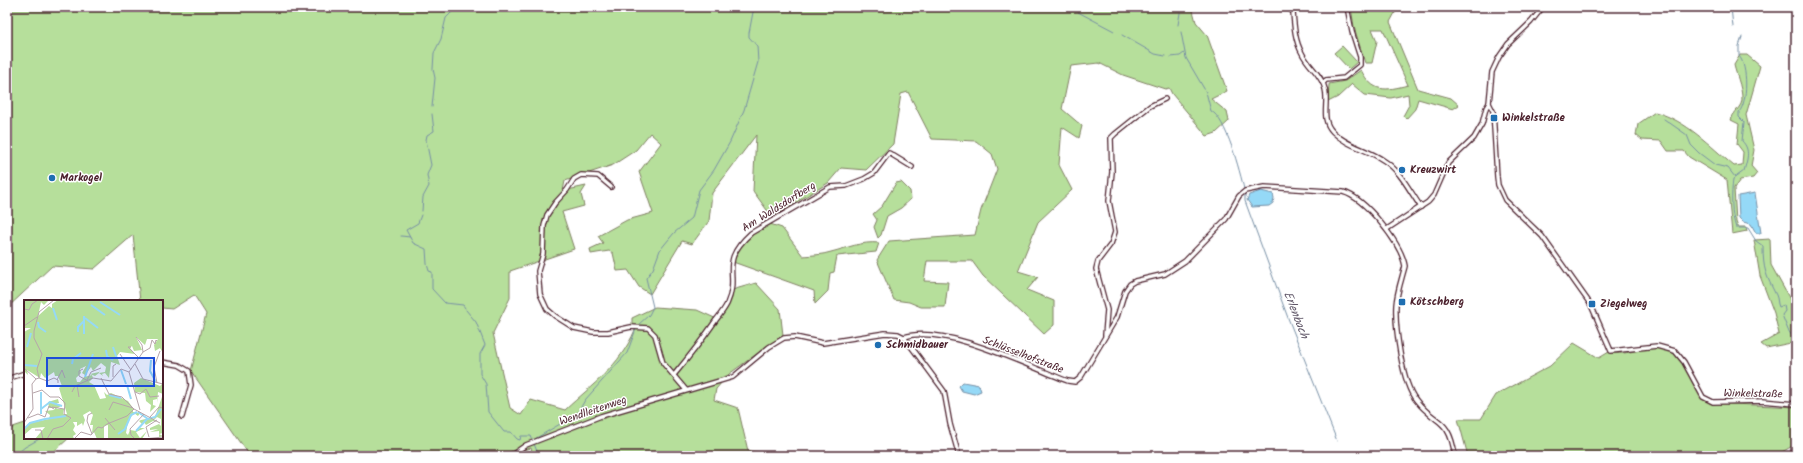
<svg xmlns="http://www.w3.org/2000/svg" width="1803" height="463" viewBox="0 0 1803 463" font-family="Kalam,sans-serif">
<rect width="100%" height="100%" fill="#fff"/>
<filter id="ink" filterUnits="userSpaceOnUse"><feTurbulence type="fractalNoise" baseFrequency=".025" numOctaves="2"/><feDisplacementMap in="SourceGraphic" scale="8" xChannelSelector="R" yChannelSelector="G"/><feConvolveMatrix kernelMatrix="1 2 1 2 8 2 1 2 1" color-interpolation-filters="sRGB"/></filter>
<g filter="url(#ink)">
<g fill="#b6df9b" stroke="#807f63">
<path d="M7 7H1192L1196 22 1207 35 1227 91 1211 99 1227 112 1229 121 1216 133 1207 136 1172 94 1169 88 1165 89 1123 75 1099 63 1071 66 1062 109 1082 126 1079 138 1062 127 1059 165 1072 190 1038 222 1018 271 1038 277 1027 290 1054 301V325L1044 334 983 276 972 261H927L924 281 948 282 945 307H921L909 302 894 300 877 260 889 241 975 235 981 210 997 169 992 154 976 141 932 139 908 92 901 94 893 144 866 170 841 168 828 183 772 217 753 191 756 135 712 193 709 221 692 244 682 241 650 294 639 287 628 270 617 271 613 253 609 251 591 254 590 249 603 243 598 236 627 220 653 213 639 172 661 143 650 133 636 150 613 165 565 181 563 191 586 186 581 194 584 206 562 212 574 249 510 271V298L493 333 510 408 521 415 531 400 565 410C594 383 619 367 635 330L632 326V318L655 307 697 310 719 320 730 301 732 290 756 283 780 309 783 335 729 374 716 389 714 400 738 408 748 451 794 456H533L531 448 504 456H250L191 371 206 314 194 295 172 309 162 308V301H140L133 235 94 269 52 266 7 308Z"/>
<path d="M1351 7H1372L1382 12 1387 7H1394L1396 11 1390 22 1418 89 1451 98 1459 105 1453 109 1418 99 1415 109 1406 119 1403 116 1409 105 1408 94 1391 98 1365 95 1352 84 1338 97 1328 102 1329 84 1345 81 1361 70C1373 93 1385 91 1408 85L1383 29H1372L1377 41 1372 63H1365L1354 27Z"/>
<polygon points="1342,46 1357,62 1349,69 1334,53"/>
<path d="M1740 55H1747L1760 66 1746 115 1754 150 1751 166 1757 173 1753 178 1740 180 1734 188 1736 222 1738 227H1746L1747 231 1732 234 1727 180 1689 157 1684 151H1668L1661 141 1642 140 1636 135 1638 124 1655 112C1686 120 1710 146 1734 166L1742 165 1743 152 1737 144 1739 124 1731 120C1733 113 1738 110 1741 104 1745 94 1736 75 1734 65Z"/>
<polygon points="901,182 910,191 911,199 901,208 887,216 881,235 878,238 874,227 877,220 873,214 882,206 896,183"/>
<path d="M770 224 782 228 803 256C812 255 822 255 831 252 847 248 862 241 879 243L876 252 837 256 834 272 830 273 828 291 815 304 814 291 733 262C738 242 752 234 770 224Z"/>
<polygon points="1770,239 1771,265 1792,303 1796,320 1796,342 1766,348 1761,344 1779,334 1774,313 1760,276 1754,240"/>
<path d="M1574 343 1599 358 1609 352C1627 358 1648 342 1667 350 1691 359 1688 391 1710 403L1796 407V444L1775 456H1468L1458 419H1481L1496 395 1550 366Z"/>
<polygon points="25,423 25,438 69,438 49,456 7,456 7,435 13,427"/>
</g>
<g fill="#95d9f7" stroke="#778fa5">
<polygon points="1261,191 1273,194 1274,198 1273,203 1269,206 1252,207 1247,200 1249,195"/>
<polygon points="1755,193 1761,233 1756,233 1751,224 1743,222 1739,218 1738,196"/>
<polygon points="963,382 979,385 981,391 974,394 962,391 959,386"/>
</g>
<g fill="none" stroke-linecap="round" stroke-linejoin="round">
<g stroke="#778fa5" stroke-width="1">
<polyline points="1073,7 1076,8 1078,12 1114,31"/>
<polyline points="1731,7 1733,27"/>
<polyline points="1178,25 1181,7"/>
<path d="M1181 32 1186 58 1206 92 1211 111C1226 118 1240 172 1244 189"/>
<polyline points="1122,35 1155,54 1165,56"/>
<path d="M1742 37 1739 46V56C1748 66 1748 102 1739 112V117L1744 122 1742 141C1751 150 1747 160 1744 171L1733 179C1731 195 1731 214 1736 228H1748L1756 241 1763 246C1763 270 1766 275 1776 295 1778 299 1777 303 1779 307L1784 305 1785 311 1782 315 1788 330 1796 342"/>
<polyline points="1171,57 1180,56 1184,53"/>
<polyline points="432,107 435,78 433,69 434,53 441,39 446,18 457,7"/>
<polyline points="1664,119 1687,135 1691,145 1699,153 1715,165 1728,168 1735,177"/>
<polyline points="1245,194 1245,201 1288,318 1337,441"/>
<polyline points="422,211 423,197 429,186 427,175 431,165 426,140 427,135 434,131 432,114"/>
<polyline points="421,215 418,223 406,230 413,243 426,249 427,264 429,271 432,272 432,289 445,303 463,305 465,308"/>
<polyline points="401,236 410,237"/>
<polyline points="466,310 476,322 485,345 480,354 480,374 486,384 488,412 504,432 511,432 517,439 520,440 521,436 531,436 533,441"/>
<polyline points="638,325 649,315 653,307 646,278 653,269 660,250 674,233 692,218 699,190 714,170 730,142 744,110 758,62 757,46 749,37 749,33 754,7"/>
<polyline points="533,440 577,414 585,400 627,353 636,329"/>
<polyline points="534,444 539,456"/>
<polyline points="1341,452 1341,456"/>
<polyline points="14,456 25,447 41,438"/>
</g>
<defs>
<g id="minor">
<path d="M1287 7 1293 12C1294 26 1295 41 1302 53 1308 66 1322 75 1325 89 1329 104 1320 119 1333 132 1347 146 1367 149 1383 160 1401 171 1409 190 1421 207"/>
<polyline points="1543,7 1531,22 1508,44 1499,57 1492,72 1489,103 1493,111 1497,177 1498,185 1505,200 1542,236 1591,305 1611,351 1657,346 1675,351 1684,362 1703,397 1713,402 1762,401 1796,404"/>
<polyline points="1323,83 1326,80 1344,78 1360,65 1360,57 1352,32 1347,7"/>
<polyline points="611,187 598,176 581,175 574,179 567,190 555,203 547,215 544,226 543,254 538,271 540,294 547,309 555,316 574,328 593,332 608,332 631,327 648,328 655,335 663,363 686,390"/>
<polyline points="1387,229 1428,202 1434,195 1448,163 1474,138 1482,124 1486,108 1489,103"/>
<polyline points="1105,335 1107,310 1096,269 1098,261 1111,244 1115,232 1109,201 1112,172 1111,138 1115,134 1150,106 1165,99"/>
<path d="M904 337C945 324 1027 366 1068 381L1075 382 1081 377 1117 317 1125 291 1130 284 1135 281 1165 274 1185 261 1226 219 1239 196 1245 191 1264 187 1343 192C1365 198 1401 243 1405 266 1402 278 1397 292 1396 305 1395 328 1402 383 1416 400 1436 426 1449 416 1455 456"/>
<polyline points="162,362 179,365 189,371 191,385 182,417"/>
<path d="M674 375C689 357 703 339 716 320 720 315 724 310 727 304 741 273 717 264 751 233L830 187 846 186 864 179 874 173 889 153 912 167"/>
<polyline points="7,379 25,373"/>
<polyline points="510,456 526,445 601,416 733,377 769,347 784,338 795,337 823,343 885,333 898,334 904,337 944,391 950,424 959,456"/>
</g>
</defs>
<use href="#minor" stroke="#4a1f2b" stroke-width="6"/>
<use href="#minor" stroke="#fff" stroke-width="3.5"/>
</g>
</g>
<g fill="#1f6fb2" stroke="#fff" stroke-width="1.5">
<rect x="1490" y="114" width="8" height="8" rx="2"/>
<circle cx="1402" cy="170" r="4"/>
<circle cx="52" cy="178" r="4"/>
<rect x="1398" y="298" width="8" height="8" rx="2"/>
<rect x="1588" y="300" width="8" height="8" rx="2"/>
<circle cx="878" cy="345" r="4"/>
</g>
<g text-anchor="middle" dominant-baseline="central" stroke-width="3" stroke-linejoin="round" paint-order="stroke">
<g font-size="11" font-weight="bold" fill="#4a1f2b" stroke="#fff" text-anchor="start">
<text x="1502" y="118">Winkelstraße</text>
<text x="1410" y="170">Kreuzwirt</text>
<text x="60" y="178">Markogel</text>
<text x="1410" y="302">Kötschberg</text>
<text x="1600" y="304">Ziegelweg</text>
<text x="886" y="345">Schmidbauer</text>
</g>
<g font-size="11" fill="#4a1f2b" stroke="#fff">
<text transform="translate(779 207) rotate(-32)">Am Waldsdorfberg</text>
<text transform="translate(1023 355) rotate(21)">Schlüsselhofstraße</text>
<text transform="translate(1753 394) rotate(1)">Winkelstraße</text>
<text transform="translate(593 411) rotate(-19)">Wendlleitenweg</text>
</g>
<g font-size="12" font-style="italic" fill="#605768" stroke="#fff">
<text transform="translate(1296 315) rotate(69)">Erlenbach</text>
</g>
</g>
<g transform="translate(24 300)">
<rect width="139" height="139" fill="#fff"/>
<path d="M0 0 24 1 20 5 17 2 14 16 25 6 28 8V4L34 0H139V53L136 48 131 51 130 45 134 39H123L121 45 112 37 118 50 110 51 108 46 106 48 111 54 96 52 93 56 96 65 87 62 85 78 81 73 78 74 79 76 75 73 71 76 66 74 75 72 76 69 75 73 81 72 82 67 77 63 69 71 67 67 61 75 58 73 62 66 56 69 57 73 52 78 53 82H56L60 77 68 75 69 78 65 82 70 85 76 99 82 98 80 92 83 95 87 93 104 101 109 108V112L116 113 114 116 110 113 104 121 102 133 104 135 106 130 112 131 116 128 118 124 115 121 117 120 131 117 139 94 134 92 133 103V99L129 100V105L132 106 126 112 127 105 122 101 121 93 111 92 110 83 117 78 136 86 138 84 139 86V133L135 134 139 136 135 137V131L126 132 134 129 126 130V128L135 124 137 126V119L133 117 131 119 127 118 133 122 129 121 122 125 120 122 116 128H121L112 132 116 138 123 131 118 139H84V125L80 126V139H73L70 132 68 133 69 125H66L69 115 66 111 59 115 61 120 59 126 58 123 53 126V122H49L51 126 49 130 52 134 49 136 50 139H11L21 127 8 128 0 135V128L6 123 25 119 26 115 21 111 30 110 31 108H25L24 102 34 99 35 103H32L37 106 32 109H40L39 114H43L35 88 38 86 34 76H31L30 72 21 78 17 73 16 78 3 70 4 75 0 71V32L7 28H0Z" fill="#b6df9b"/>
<path fill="none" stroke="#95d9f7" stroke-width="2" d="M76 2 96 15M67 5 81 15M29 8 33 20M60 16V34M61 18 74 28M14 22 15 27 22 32M54 32V27L60 21M3 47 7 33M89 47 93 59M82 50 83 56 89 60M127 60 126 71 132 82M48 64 49 59 57 53M0 65 13 66M97 70 102 84M61 77 69 54M103 85 107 99M85 95 97 98M17 109 26 102 38 106M114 112 124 119 131 117 137 109M17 114V92M21 119 42 116M0 129 6 123 21 119M112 131 123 119M94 134 101 129 107 115 113 112"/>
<path fill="none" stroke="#b7a5aa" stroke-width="1" d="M0 9 5 10 8 4 14 0M0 26 13 17M112 37 118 45 119 52M107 47H104L115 58M126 48 128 40 131 44 132 40 133 41M96 54 107 70M111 64 119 79 139 84M0 68 12 79 15 78 13 69 18 54 10 38V31L15 12 30 0M59 69 55 71V76L64 81M105 72 116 110M105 72 119 52 126 48M89 77V66L92 64M15 78 23 81 30 78 34 80V83M77 78 85 94 98 97 110 109M33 80 38 70 41 78M63 80 67 72 77 68M133 83 130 67 136 51M53 85 55 97M48 92 51 86 69 78 87 81 97 69 105 72M111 92 116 94 122 89 126 97 135 96M9 93 18 90 26 97H35L41 103 40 114 47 118 39 126 29 129 23 139M28 107 40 109M110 109 136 123M85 110 89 102 109 108M126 117 135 107 139 108M4 118 14 114 21 117 25 106 30 109M81 118 91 130M0 123 9 109 8 84 12 79M11 130H17L19 139M68 134 63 121 64 115 68 113M67 135 74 127 78 128 83 124 103 116 110 109M125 137 122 127 133 120M50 139 57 132 67 135M111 139 107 135 106 129 120 114M119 139 139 137"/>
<path fill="#1d4ed8" fill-opacity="0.15" stroke="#1d4ed8" stroke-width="2" d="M23 58H130V86H23Z"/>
<rect width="139" height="139" fill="none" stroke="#4a1f2b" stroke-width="2"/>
</g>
<rect width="1803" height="463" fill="none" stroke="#fff" stroke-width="24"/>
<rect x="12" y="12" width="1779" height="439" fill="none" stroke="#4a1f2b" stroke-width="1.5" filter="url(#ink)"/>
</svg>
